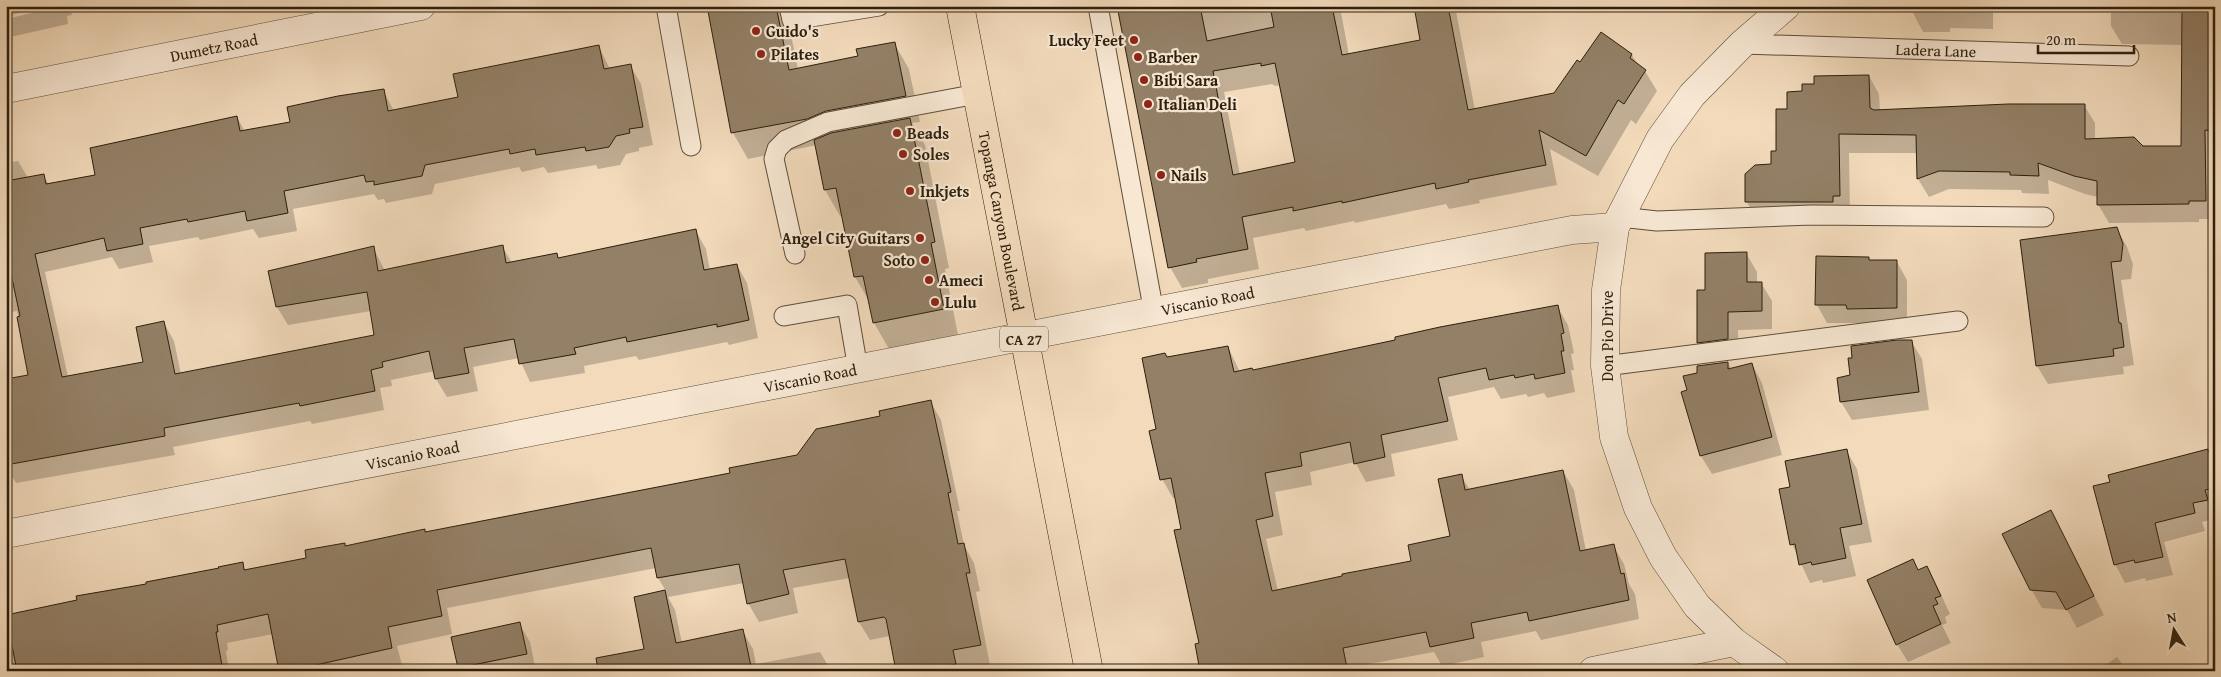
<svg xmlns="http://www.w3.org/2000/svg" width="2221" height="677" viewBox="0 0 2221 677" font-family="'Gentium Book Plus',serif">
<rect width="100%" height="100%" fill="#f2dabb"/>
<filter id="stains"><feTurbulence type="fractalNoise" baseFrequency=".004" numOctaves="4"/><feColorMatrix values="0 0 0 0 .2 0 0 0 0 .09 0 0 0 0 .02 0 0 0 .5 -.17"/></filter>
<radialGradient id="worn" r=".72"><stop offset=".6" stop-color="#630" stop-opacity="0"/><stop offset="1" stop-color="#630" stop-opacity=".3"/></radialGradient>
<g fill="#0003" fill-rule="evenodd">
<polygon points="6,6 51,6 6,16"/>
<polygon points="62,6 96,6 71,12 72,15 67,16 68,24 6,38 6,19"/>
<polygon points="708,6 785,6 798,69 859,57 894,43 909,69 920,122 912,123 925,145 949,268 945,269 958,335 889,349 874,323 869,301 855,277 843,215 840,216 825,190 817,145 748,159 733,133"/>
<path d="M1118 6H1344L1340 7 1349 55 1422 41 1415 6H1455L1475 110 1555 94 1580 64 1632 55 1638 65 1645 71 1657 91 1636 124 1631 120 1598 176 1550 149 1557 185 1479 200 1480 203 1449 209 1446 204 1355 223 1354 221 1306 231 1304 228 1253 238 1259 269 1208 279V283L1182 288 1170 267ZM1272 84 1275 86 1281 85 1296 163 1240 175 1224 92Z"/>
<polygon points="1546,6 1579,6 1549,11"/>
<polygon points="1913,6 2022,6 2022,12 1993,11 1993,29 1950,28 1950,32 1923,32 1913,13"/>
<polygon points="2111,6 2215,6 2215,219 2199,219 2199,222 2109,223 2098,204 2098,197 2085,194 2048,180 2049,194 2022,193 2021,190 1949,189 1929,197 1918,179 1918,153 1849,153 1850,214 1757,221 1747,202 1747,175 1773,166 1788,110 1803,92 1816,85 1869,76 1879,94 1880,111 2084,105 2095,123 2095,140 2143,147 2182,147 2183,45 2122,44 2111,26"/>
<polygon points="599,47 610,69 630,65 641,84 653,145 639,148 639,151 626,154 620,165 598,169 596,165 548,173 544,167 522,172 519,167 435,184 432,194 386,203 384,199 378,200 374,194 293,209 297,231 259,238 253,229 200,240 198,237 149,246 153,262 119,269 112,257 45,272 68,377 145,363 164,323 174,341 181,374 376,336 371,311 288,325 277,307 373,247 385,271 502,246 512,263 556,255 559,259 696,231 706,249 710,270 737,265 747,283 758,338 729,345 727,342 639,360 636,356 584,366 585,373 530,382 519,358 473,367 478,391 447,397 436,379 435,371 391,380 392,386 380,388 384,410 312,424 310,421 173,447 175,455 16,483 13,478 6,479 6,380 30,376 17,311 6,313 6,163 18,161 28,178 43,175 49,185 96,176 237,117 245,132 291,123 383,90 394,111 459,98"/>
<polygon points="2117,229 2127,247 2133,264 2131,279 2121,280 2134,365 2123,367 2124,374 2048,384 2037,366"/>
<polygon points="1746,253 1757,272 1757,283 1761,283 1772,301 1772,329 1738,330 1738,357 1709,361 1698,343 1706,291"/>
<polygon points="1868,258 1870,261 1897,262 1907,280 1907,326 1859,327 1856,323 1827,323 1817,305"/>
<polygon points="1557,306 1568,325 1574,353 1571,354 1574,370 1571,370 1575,392 1547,398 1544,393 1528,397 1526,394 1501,399 1494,387 1448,397 1458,440 1391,454 1395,476 1366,482 1355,462 1310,472 1312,485 1275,492 1283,535 1266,539 1278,591 1413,562 1451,537 1461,476 1470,490 1563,471 1574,490 1586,551 1613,545 1624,564 1629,584 1635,594 1639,619 1541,640 1536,631 1481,642 1484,657 1442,666 1434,652 1353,667 1354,671 1201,671 1200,644 1176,498 1173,498 1162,479 1158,430 1167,359 1228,347 1240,372 1253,371"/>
<polygon points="1911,341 1922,359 1929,410 1852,420 1841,402 1838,379 1852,376"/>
<polygon points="1728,363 1732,370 1752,364 1762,383 1782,455 1712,474 1701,456 1683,393 1688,391"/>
<polygon points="930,401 941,420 960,511 957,511 964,545 974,563 980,591 976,592 991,671 897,671 890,636 870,640 859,622 850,578 793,588 798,613 759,622 748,603 744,583 668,597 675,610 682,643 742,630 753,649 756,664 820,652 831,671 611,671 646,650 635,598 666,591 658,578 656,568 447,608 452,634 397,646 403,669 395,671 280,671 273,634 227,643 228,650 226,651 229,671 6,671 6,616 242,563 246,571 307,559 344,544 346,547 425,533 732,474 797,456 882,417"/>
<polygon points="1846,450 1857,469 1872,542 1849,546 1856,576 1823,583 1822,580 1810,583 1792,544 1792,488"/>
<polygon points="2207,450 2215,463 2215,519 2202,522 2205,531 2164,542 2173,575 2146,581 2145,578 2125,583 2115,564"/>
<polygon points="2061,530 2104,615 2077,628 2067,610 2042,608 2031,589"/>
<polygon points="1912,560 1919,571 1927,567 1937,586 1950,614 1945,617 1947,623 1942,625 1951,643 1908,662 1897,644"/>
<polygon points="519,623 530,642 536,671 461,671 453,638"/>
<polygon points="2117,657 2127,671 2096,671"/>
</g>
<g fill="#938067" stroke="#2c1f0c" fill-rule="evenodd">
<polygon points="707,6 776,6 789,70 858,56 856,49 895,42 906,96 826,111 807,119 731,133"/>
<path d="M1117 6H1200L1207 41 1274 27 1270 6H1332L1342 55 1420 40 1414 6H1448L1468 110 1554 93 1577 60 1580 62 1601 32 1632 54 1630 58 1646 70 1624 104 1618 100 1586 156 1539 130 1546 165 1468 180 1469 182 1436 189 1435 183 1342 203V201L1293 211V207L1242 217 1248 249 1196 259 1197 262 1168 268ZM1261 63V66L1275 63 1295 162 1233 175 1213 71Z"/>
<polygon points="2182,6 2210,6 2210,45 2215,45 2215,116 2213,116 2213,131 2205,130 2206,201 2189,201 2189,204 2097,205 2097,181 2074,176 2038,163 2039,176 2010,175 2010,172 1939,171 1917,179 1916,135 1839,134 1840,196 1833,196 1833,202 1745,202 1745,174 1755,165 1771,164 1771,151 1776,151 1776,109 1787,109 1787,92 1802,91 1802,84 1814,84 1814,76 1869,75 1870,108 1874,110 2008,104 2085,104 2085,139 2134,137 2143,146 2181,146"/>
<polygon points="599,45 604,69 631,64 643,127 629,129 630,133 616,136 609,147 586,151 585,147 536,155 535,149 510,154 509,149 425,165 422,176 374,185 374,181 366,182 364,175 284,191 288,213 247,221 245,211 188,222 187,219 140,228 143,244 107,251 104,238 35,254 62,377 143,362 136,327 164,321 175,374 374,335 367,292 276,307 268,271 374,246 378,271 503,245 506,263 557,253 558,258 696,229 704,270 737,264 749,320 717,327 717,324 627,342 626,337 574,348 576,354 519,364 514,339 464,348 469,373 435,379 429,351 382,362 383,367 371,370 375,391 300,406 299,403 164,428 165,436 6,465 6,379 28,375 17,317 20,316 6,250 6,181 44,174 46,184 95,175 90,148 237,116 240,131 290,122 287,107 338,96 384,89 388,111 458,97 453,74"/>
<polygon points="910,118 935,242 931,243 944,309 873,323 863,276 854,277 836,188 824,190 814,140 831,133"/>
<polygon points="2117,227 2123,244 2121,261 2111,262 2119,323 2121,323 2124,347 2113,349 2114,356 2036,366 2020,240"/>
<polygon points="1747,252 1747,282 1762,282 1762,311 1728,312 1728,339 1697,343 1697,290 1705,290 1705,253"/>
<polygon points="1816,256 1869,257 1869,260 1897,260 1897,308 1847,309 1846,305 1815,305"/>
<polygon points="1558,305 1564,333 1561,334 1564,351 1561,351 1565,373 1535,379 1534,374 1515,378 1514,375 1489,380 1486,368 1438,378 1448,421 1381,435 1385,457 1354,464 1350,442 1300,453 1302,466 1265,473 1273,516 1256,520 1272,591 1342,576 1342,574 1411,561 1408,545 1450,536 1438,479 1462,474 1465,490 1563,470 1580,551 1614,544 1621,574 1624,573 1629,600 1529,621 1527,612 1471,623 1474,638 1430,647 1426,632 1343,648 1347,668 1332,671 1200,671 1195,644 1199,643 1174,530 1181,529 1171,478 1160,480 1149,431 1156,429 1142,358 1165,353 1167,357 1228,346 1234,372 1252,368 1253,370 1395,340 1395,337 1440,327"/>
<polygon points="1897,340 1912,340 1919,392 1840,402 1837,378 1850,375 1848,358 1852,358 1851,346"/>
<polygon points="1728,362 1728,369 1752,363 1772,437 1700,456 1681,392 1687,390 1683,376 1697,373 1697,366"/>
<polygon points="931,400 951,492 948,493 958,544 964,543 970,573 966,573 981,645 953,650 956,664 927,671 896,671 886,619 884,617 858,622 845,559 783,570 789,594 747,604 739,564 657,578 651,548 437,590 442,616 388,627 392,648 307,667 308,671 279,671 268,614 217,625 218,632 216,632 223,671 17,671 6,615 77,600 76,596 146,584 146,582 219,568 218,567 243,562 244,570 306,558 305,550 345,543 345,546 425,529 425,532 730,473 729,468 797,455 816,429 880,416 879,411"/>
<polygon points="1847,449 1862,524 1840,528 1846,558 1812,565 1811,562 1799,565 1795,544 1790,545 1779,489 1790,487 1785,461"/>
<polygon points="2208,449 2215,475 2215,488 2205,490 2208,500 2193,503 2195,513 2155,523 2163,557 2135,563 2134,560 2114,565 2093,486 2110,482 2108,475"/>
<polygon points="2051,510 2094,596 2066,610 2056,592 2030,590 2002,534"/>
<polygon points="1913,559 1918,570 1927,566 1941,596 1935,598 1938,604 1933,606 1941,624 1896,645 1867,580"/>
<polygon points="665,590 676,643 743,629 752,671 598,671 596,658 644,649 634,597"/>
<polygon points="520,622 527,654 458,668 451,637"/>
</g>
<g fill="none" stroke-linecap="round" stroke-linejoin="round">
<defs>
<g id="lane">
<polyline points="666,6 691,146"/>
<polyline points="789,6 792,20 879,6"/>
<polyline points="1098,6 1154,313"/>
<path id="s1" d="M1742 44 2129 56"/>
<polyline points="1620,217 1657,221 1812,215 2044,217"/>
<polyline points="795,254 774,159 777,149 786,140 828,122 977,94"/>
<polyline points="784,316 847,305 858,369"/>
<polyline points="1605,366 1958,321"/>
</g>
<g id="street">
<path id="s2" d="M6 89 421 6"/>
<path id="s3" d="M6 534 1572 230 1615 227"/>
<polyline points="1593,671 1734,642"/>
<polyline points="1775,671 1734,642 1697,606 1663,557 1638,508 1614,437 1605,366 1606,290 1615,227 1660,139 1692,95 1742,44 1786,6"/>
</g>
<g id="primary">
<path id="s4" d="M960 6 1089 671"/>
</g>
</defs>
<use href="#lane" stroke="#5e4e38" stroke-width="21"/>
<use href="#street" stroke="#5e4e38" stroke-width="29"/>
<use href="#primary" stroke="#2c1f0c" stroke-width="29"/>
<use href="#lane" stroke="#f7e7d3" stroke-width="19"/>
<use href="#street" stroke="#f7e7d3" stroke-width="28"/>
<use href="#primary" stroke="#f2dabb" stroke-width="28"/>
</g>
<g fill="#8f2418" stroke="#f7e7d3" stroke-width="2">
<circle cx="756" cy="31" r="5"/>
<circle cx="1134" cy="40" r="5"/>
<circle cx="761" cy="54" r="5"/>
<circle cx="1138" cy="57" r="5"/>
<circle cx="1144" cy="80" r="5"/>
<circle cx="1148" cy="104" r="5"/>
<circle cx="897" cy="133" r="5"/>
<circle cx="903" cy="154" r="5"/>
<circle cx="1161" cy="175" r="5"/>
<circle cx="910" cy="191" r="5"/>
<circle cx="920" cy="238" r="5"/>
<circle cx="925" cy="260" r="5"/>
<circle cx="929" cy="280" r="5"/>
<circle cx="935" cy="302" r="5"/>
</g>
<g text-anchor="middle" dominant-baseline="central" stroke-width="4.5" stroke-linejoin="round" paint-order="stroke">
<rect fill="#f7e7d3" stroke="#695b48" stroke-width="1" x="1000" y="326.5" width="48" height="25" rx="4"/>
<g font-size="15" font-weight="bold" fill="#2c1f0c">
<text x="1024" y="339">CA 27</text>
</g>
<g font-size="16" font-weight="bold" fill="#2c1f0c" stroke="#f7e7d3" text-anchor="start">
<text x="766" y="31">Guido's</text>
<text x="1124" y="40" text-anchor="end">Lucky Feet</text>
<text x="771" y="54">Pilates</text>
<text x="1148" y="57">Barber</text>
<text x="1154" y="80">Bibi Sara</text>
<text x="1158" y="104">Italian Deli</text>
<text x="907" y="133">Beads</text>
<text x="913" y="154">Soles</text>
<text x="1171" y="175">Nails</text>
<text x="920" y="191">Inkjets</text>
<text x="910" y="238" text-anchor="end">Angel City Guitars</text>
<text x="915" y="260" text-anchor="end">Soto</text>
<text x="939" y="280">Ameci</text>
<text x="945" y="302">Lulu</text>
</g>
<g font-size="16" fill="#2c1f0c" stroke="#f7e7d3">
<text stroke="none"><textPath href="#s2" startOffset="212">Dumetz Road</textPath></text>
<text stroke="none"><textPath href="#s1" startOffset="194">Ladera Lane</textPath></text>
<text stroke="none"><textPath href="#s4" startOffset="219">Topanga Canyon Boulevard</textPath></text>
<text stroke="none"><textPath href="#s3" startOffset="1224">Viscanio Road</textPath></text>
<text transform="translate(1607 336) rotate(-90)">Don Pio Drive</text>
<text stroke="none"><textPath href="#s3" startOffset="819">Viscanio Road</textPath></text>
<text stroke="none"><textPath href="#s3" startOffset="414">Viscanio Road</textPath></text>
</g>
</g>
<rect width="2221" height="677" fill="none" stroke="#f2dabb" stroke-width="25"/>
<rect x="8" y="8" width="2206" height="662" fill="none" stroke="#2c1f0c" stroke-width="2.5"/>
<rect x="12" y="12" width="2196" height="652" fill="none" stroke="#2c1f0c"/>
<g transform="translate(2174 630) rotate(349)" stroke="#f7e7d3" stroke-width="4" paint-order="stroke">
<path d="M0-4L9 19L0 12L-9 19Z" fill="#2c1f0c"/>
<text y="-8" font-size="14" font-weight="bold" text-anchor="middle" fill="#2c1f0c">N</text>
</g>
<path d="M2038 45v8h96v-8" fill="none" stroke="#2c1f0c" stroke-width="2.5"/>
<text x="2046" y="45" font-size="15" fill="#2c1f0c" stroke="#f7e7d3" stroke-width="4" paint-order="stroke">20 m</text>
<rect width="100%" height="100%" filter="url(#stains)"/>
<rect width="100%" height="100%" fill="url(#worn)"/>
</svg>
